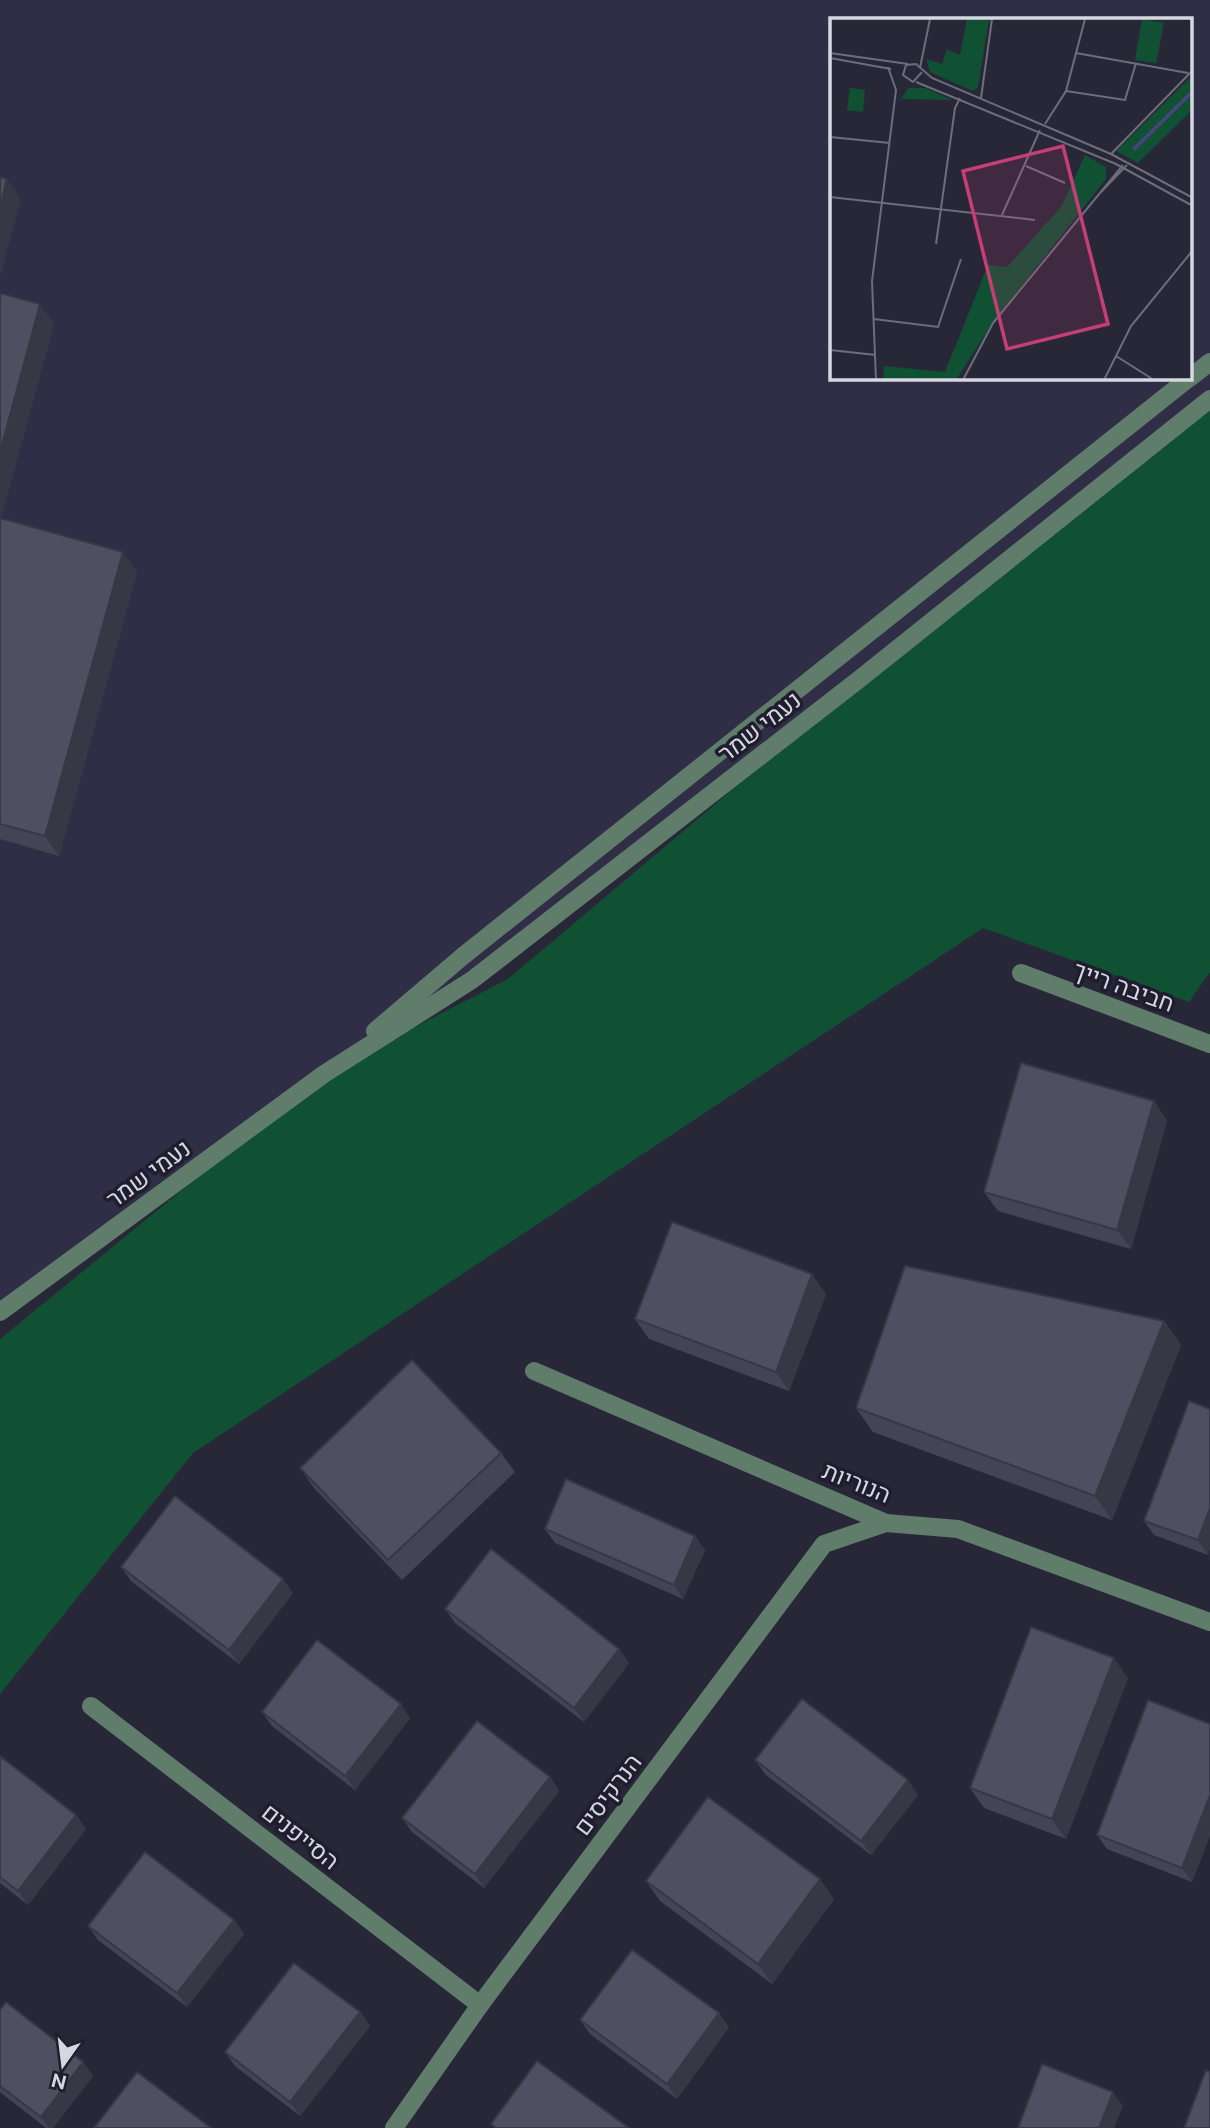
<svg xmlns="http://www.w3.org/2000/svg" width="1210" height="2128" viewBox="0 0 1210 2128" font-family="'Public Sans',Heebo,sans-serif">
<rect width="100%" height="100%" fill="#282738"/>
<path fill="#302e46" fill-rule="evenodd" d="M0 0H1210V399L472 980 0 1312ZM832 19H1191V378H832Z"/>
<polygon fill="#115133" points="1210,406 1210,972 1189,1002 983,928 193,1453 0,1694 0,1339 324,1074 508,979 854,687"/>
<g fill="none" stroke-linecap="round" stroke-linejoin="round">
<g stroke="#607c6b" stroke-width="18">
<polyline points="1191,377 1210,362"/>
<polyline points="1021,973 1210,1044"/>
<polyline points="375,1031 463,956 1189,378"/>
<polyline points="0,1312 324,1074 472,980 857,681 1210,399"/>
<polyline points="534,1371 886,1523 958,1529 1210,1622"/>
<polyline points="91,1706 480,2005"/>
<polyline points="394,2128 480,2005 824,1544 886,1523"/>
</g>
</g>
<g fill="#454454">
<polygon points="0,293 54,324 1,518 137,572 59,856 0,839"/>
<polygon points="1154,1101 1167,1121 1131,1249 998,1211 984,1192"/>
<polygon points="826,1294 789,1391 649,1339 635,1319"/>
<polygon points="1164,1321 1181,1345 1112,1520 873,1432 856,1408"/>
<polygon points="1210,1409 1210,1548 1208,1555 1154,1535 1144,1521"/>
<polygon points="501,1453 515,1472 402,1580 314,1488 300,1468"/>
<polygon points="545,1529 695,1536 705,1550 683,1599 555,1543"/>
<polygon points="121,1567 293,1593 239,1664 131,1581"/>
<polygon points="445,1609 619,1649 629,1663 584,1722 455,1623"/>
<polygon points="1128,1678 1066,1839 984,1808 970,1788"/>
<polygon points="262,1712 410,1718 355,1790 272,1726"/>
<polygon points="1210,1724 1210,1835 1192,1882 1107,1849 1097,1835"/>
<polygon points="0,1756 76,1815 86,1829 28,1905 0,1883"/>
<polygon points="755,1760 918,1795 871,1855 765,1774"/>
<polygon points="550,1777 559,1791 484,1888 412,1832 402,1818"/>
<polygon points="646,1881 834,1899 772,1984 660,1901"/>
<polygon points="234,1920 244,1934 187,2007 98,1940 88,1926"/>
<polygon points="0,2010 83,2062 93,2076 53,2128 46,2128 0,2092"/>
<polygon points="360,2012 370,2026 300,2116 235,2066 225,2052"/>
<polygon points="580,2020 729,2027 677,2099 590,2034"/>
</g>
<g fill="#383745">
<polygon points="7,179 21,199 0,277 0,207"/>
<polygon points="40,304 54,324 0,522 0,452"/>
<polygon points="123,552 137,572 59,856 45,836"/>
<polygon points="1154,1101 1167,1121 1131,1249 1117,1230"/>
<polygon points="812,1274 826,1294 789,1391 776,1372"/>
<polygon points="1164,1321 1181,1345 1112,1520 1095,1496"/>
<polygon points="1210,1508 1210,1548 1208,1555 1198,1540"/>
<polygon points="695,1536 705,1550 683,1599 674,1585"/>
<polygon points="283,1579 293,1593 239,1664 229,1650"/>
<polygon points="619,1649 629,1663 584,1722 574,1708"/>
<polygon points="1114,1658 1128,1678 1066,1839 1052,1819"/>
<polygon points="401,1704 410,1718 355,1790 345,1776"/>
<polygon points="550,1777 559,1791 484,1888 475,1874"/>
<polygon points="908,1780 918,1795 871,1855 861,1841"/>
<polygon points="1210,1795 1210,1835 1192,1882 1182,1868"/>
<polygon points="76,1815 86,1829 28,1905 18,1891"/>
<polygon points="820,1879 834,1899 772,1984 758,1964"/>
<polygon points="234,1920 244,1934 187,2007 177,1993"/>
<polygon points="360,2012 370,2026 300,2116 290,2102"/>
<polygon points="719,2013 729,2027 677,2099 667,2084"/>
<polygon points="83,2062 93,2076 53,2128 49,2128 41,2117"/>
<polygon points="1113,2092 1123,2106 1114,2128 1099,2128"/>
</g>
<g fill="#504f62" stroke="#383745" stroke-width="2">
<polygon points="0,177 7,179 0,207"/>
<polygon points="0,293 40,304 0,452"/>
<polygon points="0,518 123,552 45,836 0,824"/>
<polygon points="1021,1063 1154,1101 1117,1230 984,1192"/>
<polygon points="672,1222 812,1274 776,1372 635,1319"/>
<polygon points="905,1266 1164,1321 1095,1496 856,1408"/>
<polygon points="412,1360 501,1453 388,1560 300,1468"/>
<polygon points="1189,1401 1210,1409 1210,1508 1198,1540 1144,1521"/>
<polygon points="566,1479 695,1536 674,1585 545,1529"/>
<polygon points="175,1496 283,1579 229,1650 121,1567"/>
<polygon points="491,1549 619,1649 574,1708 445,1609"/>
<polygon points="1031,1627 1114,1658 1052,1819 970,1788"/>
<polygon points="317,1640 401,1704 345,1776 262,1712"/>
<polygon points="802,1699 908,1780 861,1841 755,1760"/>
<polygon points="1148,1700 1210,1724 1210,1795 1182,1868 1097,1835"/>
<polygon points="477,1721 550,1777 475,1874 402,1818"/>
<polygon points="0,1756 76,1815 18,1891 0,1877"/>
<polygon points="708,1797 820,1879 758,1964 646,1881"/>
<polygon points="145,1852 234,1920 177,1993 88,1926"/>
<polygon points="632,1950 719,2013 667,2084 580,2020"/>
<polygon points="294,1963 360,2012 290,2102 225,2052"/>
<polygon points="6,2002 83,2062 41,2117 0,2086 0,2010"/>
<polygon points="537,2061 629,2128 496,2128 491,2124"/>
<polygon points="1042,2064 1113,2092 1099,2128 1018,2128"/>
<polygon points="1206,2070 1210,2072 1210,2128 1184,2128"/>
<polygon points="137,2072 211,2128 94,2128"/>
</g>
<g text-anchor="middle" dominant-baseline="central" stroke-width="7" stroke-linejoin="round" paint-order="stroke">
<g font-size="24" fill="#d7d7e2" stroke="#1f1d2e">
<text transform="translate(759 726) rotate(-38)">נעמי שמר</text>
<text transform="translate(1124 986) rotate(20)">חביבה רייך</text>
<text transform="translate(148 1173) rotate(-36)">נעמי שמר</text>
<text transform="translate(857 1482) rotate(22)">הנוריות</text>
<text transform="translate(607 1794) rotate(-53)">הנרקיסים</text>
<text transform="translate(301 1836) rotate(38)">הסייפנים</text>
</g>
</g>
<g transform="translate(830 18)">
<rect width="362" height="362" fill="#282738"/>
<path d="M137 1H159L148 69 143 73 100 54 96 41 112 46 117 32 130 37ZM312 1 334 5 326 45 305 42ZM362 58V92L308 145 286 133ZM20 70 35 72 33 94 17 92ZM78 70H95L122 82 71 81ZM255 137 276 149V161L163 304 126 362H53L54 348 115 354 158 247 177 249 231 189Z" fill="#115133"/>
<path fill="none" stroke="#4a437c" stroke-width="3.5" d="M303 132 363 73"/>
<path fill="none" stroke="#6e6d7c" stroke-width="2" d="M0 35 78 46M246 35 358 55M0 40 61 51M90 50 100 1M92 54 83 64 73 57 76 47 86 46 102 60 281 136 363 180M86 64 286 146 363 188M236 73 295 82 306 45M151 80 162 1M215 106 236 73 255 1M0 119 60 125M281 136 363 52M196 148 235 165M271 174 297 147M0 179 205 202M172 197 210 112M106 226 125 90 130 80M44 301 108 309 131 241M0 332 46 337M286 338 324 362M46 362 42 263 66 72 58 49M133 362 163 305 293 147M274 362 301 308 363 232"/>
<path fill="#c63e76" fill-opacity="0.15" stroke="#c63e76" stroke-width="3.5" d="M233 128 278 306 177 331 133 153Z"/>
<rect width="362" height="362" fill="none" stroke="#d7d7e2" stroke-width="3.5"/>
</g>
<g transform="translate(63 2065) rotate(194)" stroke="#1f1d2e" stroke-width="5" paint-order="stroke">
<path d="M0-5L12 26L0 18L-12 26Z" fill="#d7d7e2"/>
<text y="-10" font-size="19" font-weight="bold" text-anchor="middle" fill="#d7d7e2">N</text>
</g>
</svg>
